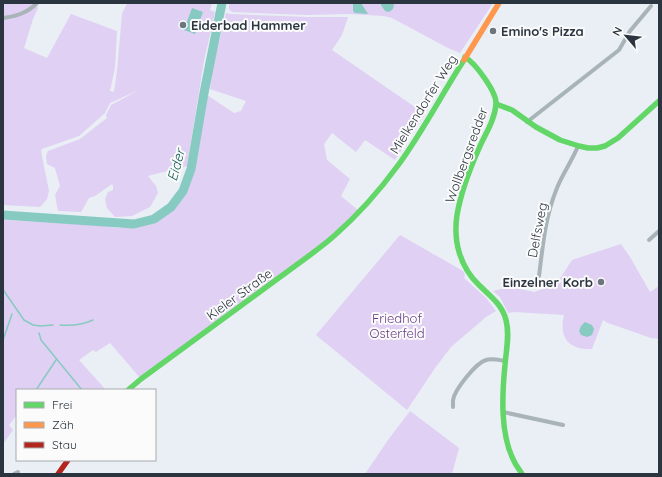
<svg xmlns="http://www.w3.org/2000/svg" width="662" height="477" viewBox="0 0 662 477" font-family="Quicksand,sans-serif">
<rect width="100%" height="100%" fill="#e9eff5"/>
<g fill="#e0d0f3">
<polygon points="3,3 36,3 38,8 33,19 24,48 47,58 71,14 117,31 115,68 110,91 114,92 117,71 122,14 127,3 212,3 210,10 215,12 204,61 187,166 148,176 156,186 158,193 150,207 132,216 115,217 107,208 105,199 108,192 113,190 113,186 112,184 95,196 89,198 81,212 58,211 55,195 60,186 55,168 47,164 46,156 48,151 80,139 107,118 106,115 111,105 139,90 110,103 105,113 79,136 42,149 41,151 49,191 47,199 40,207 3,205"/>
<polygon points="229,3 353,3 353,11 361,3 381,3 381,5 394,5 393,3 493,3 460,53 448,48 392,18 384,16 349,14 307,15 232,12 229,9"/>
<polygon points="226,13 230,14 307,17 348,17 342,35 332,50 425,114 395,160 365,140 356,152 332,133 324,144 327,160 350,179 341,196 359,211 334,236 141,379 110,343 96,352 93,350 79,360 106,390 17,390 17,415 9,425 13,430 3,444 3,220 92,224 117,228 129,228 141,226 155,221 172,211 186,193 193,169 207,95 234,113 241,111 246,101 210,89 213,66"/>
<polygon points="400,235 463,271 465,275 464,278 486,298 496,311 486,317 451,347 435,368 407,410 316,335"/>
<path d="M621 244 630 257 650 292 659 286V339L651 338 608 323 603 320 592 349C587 349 581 349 576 347 562 342 561 328 564 315L514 312 508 313 500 297 493 291 510 287 534 292 549 287 561 277 572 260Z"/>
<polygon points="410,411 459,448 452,474 365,474 388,440"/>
</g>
<g fill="#87cac1">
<polygon points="353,3 361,3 368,14 355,13 353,11"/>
<polygon points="381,3 393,3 394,5 393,9 389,12 385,11 381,5"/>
<polygon points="192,8 203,12 195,34 184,30"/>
<polygon points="585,322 592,325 594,329 592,335 587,337 581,335 579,331 581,326"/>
</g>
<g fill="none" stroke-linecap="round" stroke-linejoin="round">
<g stroke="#87cac1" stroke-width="1.5">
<polyline points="3,289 4,291 24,320 33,325 41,326 53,325"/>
<path d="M60 325C72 326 82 325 93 320"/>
<polyline points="39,333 41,340 82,390"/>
<polyline points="3,340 12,314"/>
<polyline points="36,390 56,360"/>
</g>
<polyline stroke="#87cac1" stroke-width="9" points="3,215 134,224 154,219 171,207 183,191 191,169 204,93 222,3"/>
<g stroke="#a8b4b7" stroke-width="4">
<path d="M3 18C17 16 27 13 37 3"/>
<polyline points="527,122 619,50 630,31 651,6"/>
<polyline points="649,240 659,231"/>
<path d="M539 276C543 245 545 217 557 188 563 173 572 161 578 146"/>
<path d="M453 407C453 405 453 402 453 400 455 389 476 363 486 360 492 358 499 360 505 361"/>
<polyline points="503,412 563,425"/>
<polyline points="14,474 18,472"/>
</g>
<g stroke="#63d668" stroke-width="5.5">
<path d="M465 57C475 63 497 92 496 104 495 119 486 133 480 146 470 168 461 192 457 215 453 241 460 267 479 285 490 296 502 304 506 320 510 335 506 351 505 365 502 395 500 434 514 461 516 466 520 470 522 474"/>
<polyline points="496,104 512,110 536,127 560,140 579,146 588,148 597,148 605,146 618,138 659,101"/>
<path d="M128 390 141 379 310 255C318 249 326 243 334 236 358 215 380 190 399 164 423 131 442 94 464 60"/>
</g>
<polyline stroke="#ff974d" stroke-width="5.5" points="464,60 499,3"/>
<polyline stroke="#b3261e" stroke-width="5.5" points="58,474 68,460"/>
</g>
<g fill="#6d767f" stroke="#fbfbfb" stroke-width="1.5">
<circle cx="183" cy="25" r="4"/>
<circle cx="493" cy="31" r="4"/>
<circle cx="601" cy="282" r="4"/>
</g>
<g text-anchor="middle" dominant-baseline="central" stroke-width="4" stroke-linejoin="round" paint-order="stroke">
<g font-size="13" font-weight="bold" fill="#2a353f" stroke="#fbfbfb" text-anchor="start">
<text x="191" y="25">Eiderbad Hammer</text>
<text x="501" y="31">Emino's Pizza</text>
<text x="593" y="282" text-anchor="end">Einzelner Korb</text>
</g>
<g font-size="13" fill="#2a353f" stroke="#fbfbfb">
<text transform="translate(423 104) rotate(-58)">Mielkendorfer Weg</text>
<text transform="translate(466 155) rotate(-70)">Wollbergsredder</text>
<text transform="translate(537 230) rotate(-79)">Delfsweg</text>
<text transform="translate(239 294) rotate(-36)">Kieler Straße</text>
</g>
<g font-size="13" fill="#683c84" stroke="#fbfbfb">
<text x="397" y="318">Friedhof<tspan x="397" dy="15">Osterfeld</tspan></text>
</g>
<g font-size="14" font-style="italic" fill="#18645a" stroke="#fbfbfb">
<text transform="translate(176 165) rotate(-75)">Eider</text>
</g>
</g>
<rect width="662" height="477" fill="none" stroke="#2a353f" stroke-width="8"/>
<rect x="16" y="389" width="140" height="72" fill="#fbfbfb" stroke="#a7acb0"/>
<rect x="24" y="402" width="20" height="6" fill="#63d668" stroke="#a7acb0"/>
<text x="52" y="409" font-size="12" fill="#2a353f">Frei</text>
<rect x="24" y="422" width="20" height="6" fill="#ff974d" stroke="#a7acb0"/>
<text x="52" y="429" font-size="12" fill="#2a353f">Zäh</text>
<rect x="24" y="442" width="20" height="6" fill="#b3261e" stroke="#a7acb0"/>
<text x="52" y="449" font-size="12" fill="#2a353f">Stau</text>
<g transform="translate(626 36) rotate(298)" stroke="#fbfbfb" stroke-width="3" paint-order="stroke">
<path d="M0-3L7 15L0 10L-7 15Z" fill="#2a353f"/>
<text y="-6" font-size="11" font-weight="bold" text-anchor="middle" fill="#2a353f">N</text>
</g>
</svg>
